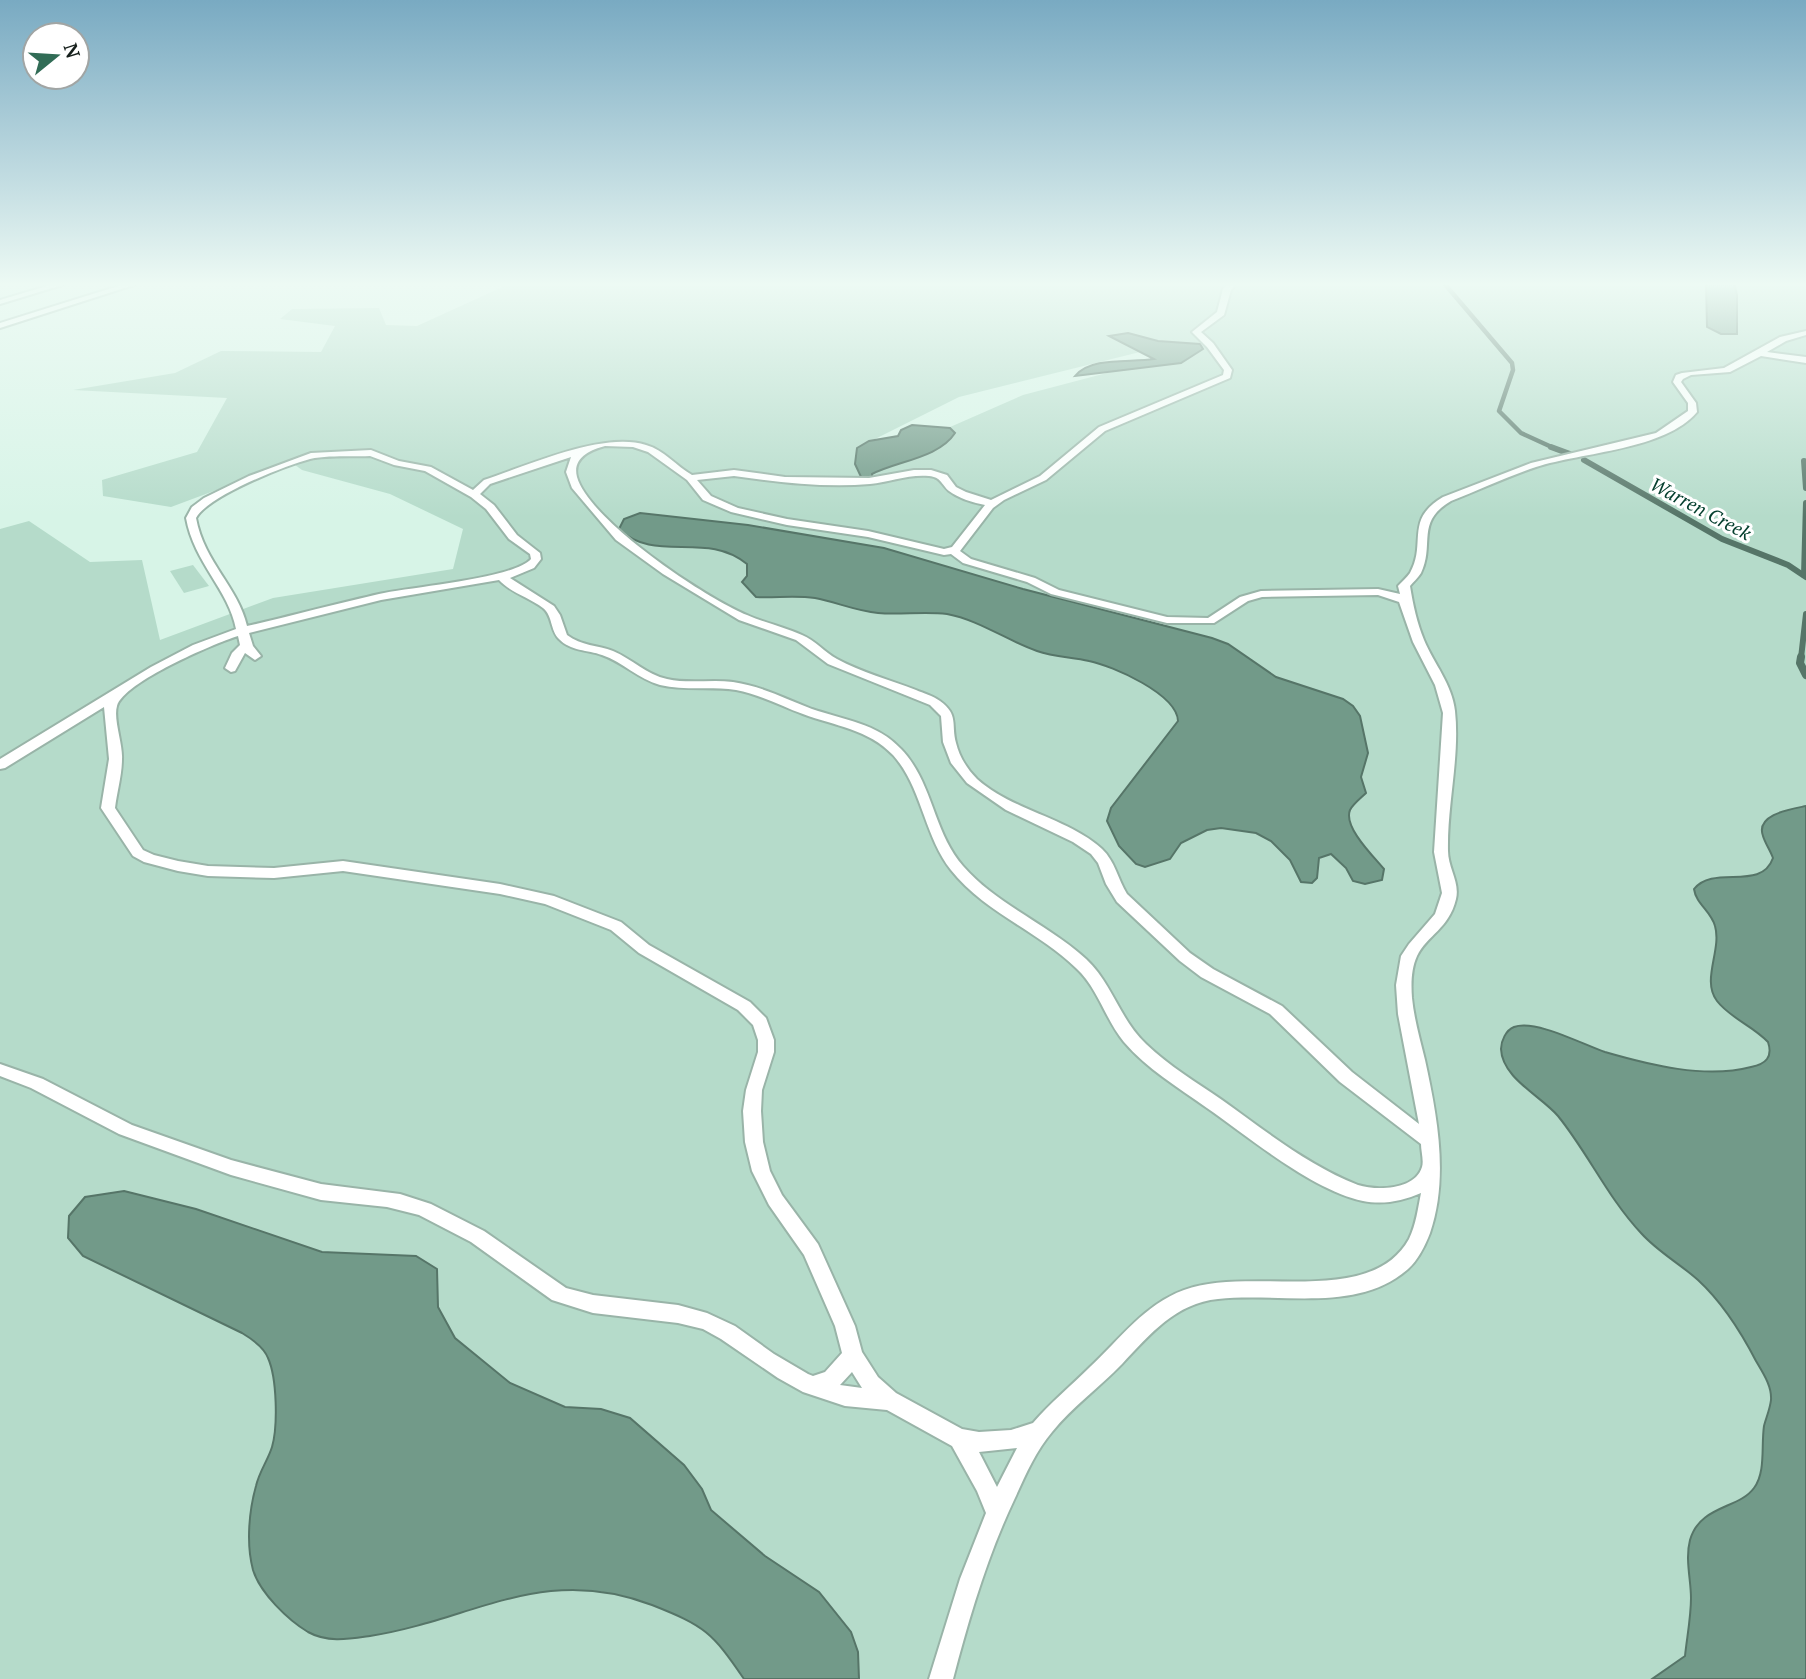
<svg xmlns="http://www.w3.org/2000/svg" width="1806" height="1679" viewBox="0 0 1806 1679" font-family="'PT Serif',serif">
<rect width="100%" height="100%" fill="#d7f4e7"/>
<g fill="#b5dbca" fill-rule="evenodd">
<path d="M513 282H1806V1679H0V529L29 521 90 562 142 560 160 640 273 598 453 569 463 529 390 494 302 470 291 462 171 507 103 496 102 480 197 452 227 398 73 390 175 373 221 351 321 352 335 326 280 319 292 309 379 308 386 325 417 326ZM1140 352 1179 354 1023 395 884 456 857 448 959 397Z"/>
<polygon points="193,565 209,586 184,593 170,571"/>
</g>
<g fill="#729a89" stroke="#567568" stroke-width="2">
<polygon points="1706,282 1734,282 1737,295 1737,334 1721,334 1707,327"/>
<path d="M1128 333 1158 341 1200 344 1203 349 1181 363 1075 376C1091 356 1131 363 1154 359L1109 336Z"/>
<path d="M912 425 950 428 955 433C939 458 897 461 872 474V479H862L855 464 857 448 869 441 898 436 901 430Z"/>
<path d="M640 513 748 525 884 548 1023 589 1212 638 1228 644 1276 677 1343 699 1353 706 1360 716 1368 753 1361 777 1366 793C1361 798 1353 804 1350 810 1343 827 1374 857 1384 869L1382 880 1365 884 1353 881 1346 868 1331 854 1319 858 1317 878 1312 883 1301 882 1290 860 1271 841 1256 833 1221 828 1207 830 1181 843 1170 859 1145 867 1136 864 1119 846 1107 821 1111 808 1178 721C1177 694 1113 666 1089 661 1072 657 1054 657 1037 651 1006 640 979 620 947 614 924 611 901 615 878 613 856 611 836 602 815 598 795 595 776 598 756 597L742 582 747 576V564C706 530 655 564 619 529L624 519Z"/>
<path d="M1806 806V1679H1652L1685 1656C1687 1637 1691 1617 1691 1598 1691 1580 1685 1559 1690 1540 1700 1505 1739 1509 1754 1488 1766 1472 1761 1446 1764 1426 1766 1418 1770 1409 1771 1400 1772 1386 1763 1373 1756 1361 1741 1332 1723 1303 1698 1280 1679 1263 1658 1252 1641 1233 1608 1198 1588 1153 1558 1116 1541 1096 1502 1078 1501 1049 1501 1041 1506 1030 1514 1027 1535 1019 1584 1045 1605 1052 1650 1065 1705 1079 1751 1067 1766 1064 1773 1057 1768 1042 1753 1026 1730 1018 1717 1001 1701 980 1722 950 1715 926 1711 911 1696 904 1694 889 1714 864 1761 892 1773 858 1770 850 1765 843 1763 836 1755 814 1792 809 1806 806Z"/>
<path d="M124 1191 196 1209 322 1252 416 1256 437 1269 438 1307 455 1338 510 1383 565 1407 601 1409 630 1418 684 1465 702 1489 711 1510 765 1556 819 1592 851 1632 858 1652 859 1679H744C712 1632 705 1626 652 1605 543 1563 473 1620 370 1636 349 1639 328 1643 308 1632 288 1620 260 1593 253 1570 246 1544 249 1511 256 1486 259 1472 268 1460 272 1447 278 1426 277 1378 268 1358 264 1347 252 1339 242 1333L83 1256 68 1238 69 1216 85 1197Z"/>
</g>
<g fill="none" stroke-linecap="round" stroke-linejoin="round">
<polyline stroke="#567568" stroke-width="4.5" points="1443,282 1512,363 1513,370 1499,411 1521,433 1556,449"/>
<g stroke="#567568" stroke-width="6">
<polyline points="1551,447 1570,454"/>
<polyline points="1584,460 1722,539 1788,565 1806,577"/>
<polyline points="1804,461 1806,488"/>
<polyline points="1804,575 1806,503"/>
<polyline points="1801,658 1806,614"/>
</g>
<polyline stroke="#567568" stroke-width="8" points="1801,657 1800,663 1806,675"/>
<defs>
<g id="service">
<polygon points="60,282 72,282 0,304 0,300"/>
<polygon points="131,282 143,282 0,328 0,323"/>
<path d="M1230 282H1238L1231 290 1224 315 1201 332 1213 343 1232 370 1230 378 1105 431 1046 480 1004 500 993 508 960 551 971 559 1035 578 1059 590 1167 617 1208 618 1240 597 1261 591 1378 589 1400 594 1398 586C1402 582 1407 577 1410 573 1427 543 1404 520 1443 497L1531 463 1656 433 1688 411V403L1673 382 1676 375 1682 373 1724 368 1780 337 1806 331V335L1786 341 1767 352 1806 357V363L1761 356 1730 372 1691 375 1683 379 1681 382 1696 403 1697 412C1665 450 1583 452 1536 467 1507 477 1479 490 1451 501 1415 522 1435 544 1421 573 1418 578 1413 582 1410 586 1413 605 1417 623 1424 640 1434 664 1452 684 1455 711 1460 757 1447 804 1448 851 1448 868 1460 882 1456 899 1449 929 1427 935 1417 956 1411 969 1411 984 1412 998 1414 1019 1420 1039 1425 1060 1437 1115 1449 1178 1430 1233 1425 1246 1418 1260 1408 1269 1357 1314 1280 1292 1218 1299 1176 1303 1150 1334 1122 1364 1100 1387 1072 1407 1052 1432 1035 1452 1025 1476 1014 1500 987 1557 969 1618 953 1679H929L960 1579 986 1513 977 1491 952 1446 887 1410 845 1406 803 1392 778 1378 721 1339 703 1329 678 1323 593 1313 552 1300 471 1242 419 1215 387 1207 321 1200 231 1175 119 1134 31 1088 0 1076V1064L43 1079 132 1125 231 1160 321 1184 400 1194 431 1204 484 1231 566 1288 593 1295 678 1305 707 1313 735 1326 774 1354 808 1374 813 1376 825 1372 842 1353 835 1326 804 1255 769 1205 752 1171 745 1142 743 1111 746 1090 758 1052V1040L753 1025 738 1010 639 953 611 930 545 904 500 894 343 871 274 878 208 876 178 871 144 862 133 856 101 808 109 759 104 707 5 768 0 769V759L151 667 193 645 236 629C229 590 194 563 186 518L192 507 204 498 249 476 311 453 371 450 399 461 431 467 473 490 484 480C527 466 603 431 646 445 664 450 676 466 692 475L734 470 785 477 869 478 914 470H931L947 475 956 487 966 492 991 500 1040 476 1099 427 1223 375 1224 370 1207 347 1192 332 1217 312 1223 289ZM605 446 633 447 648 452 687 480 703 500 731 512 787 525 868 537 944 555 951 554 963 563 1027 582 1051 594 1167 623H1214L1248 601 1262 597 1378 595 1399 602 1413 642 1435 685 1443 713 1434 852 1442 893 1435 914 1409 944 1401 956 1396 985 1398 1014 1419 1124 1352 1072 1282 1006 1213 969 1190 953 1127 894C1118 880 1115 861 1102 849 1068 818 1013 811 977 779 967 769 959 756 956 743 951 724 959 715 940 701 933 696 923 693 916 690 890 680 861 672 837 659 824 652 815 640 802 635 784 627 765 623 747 615 705 598 589 520 577 477 572 458 590 450 605 446ZM370 456 394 465 425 471 471 497 486 509 509 539 530 554 531 559C513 579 410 587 379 594 335 604 291 616 247 626 238 587 204 562 196 518 208 496 284 466 310 459 328 455 351 457 370 456ZM571 457 566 472 572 488 616 540 663 574 739 620 796 640 828 664 930 705 941 716 943 742 951 763 967 783 1006 810 1073 842 1091 854 1098 863 1106 884 1117 902 1180 961 1201 977 1270 1014 1340 1082 1421 1144C1421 1151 1424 1161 1422 1167 1415 1190 1377 1191 1358 1185 1309 1166 1264 1130 1222 1100 1196 1082 1169 1066 1146 1044 1120 1020 1112 983 1086 959 1048 924 997 905 963 866 933 832 933 782 901 749 877 723 844 720 812 709 786 699 761 686 733 682 711 679 689 684 667 679 647 675 632 659 613 651 598 645 581 646 567 635L560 615 554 606 510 578 534 568 541 559 540 553 517 535 494 505 480 494 490 484ZM734 476C778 482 825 488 870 484 889 482 909 474 929 476 941 477 941 484 949 491 958 498 974 503 985 505L952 547 944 549 868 531 787 519 738 508 711 496 697 480ZM499 580C511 593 529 597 543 608 553 616 550 630 559 639 570 651 588 650 602 655 623 662 638 679 660 685 685 691 711 686 736 690 759 694 781 706 803 714 835 726 868 729 893 755 922 787 924 836 951 870 984 912 1038 931 1076 968 1098 988 1105 1019 1124 1042 1147 1069 1178 1087 1207 1108 1250 1138 1312 1190 1363 1201 1383 1205 1403 1201 1421 1193 1418 1208 1416 1225 1409 1239 1370 1309 1250 1265 1184 1290 1145 1304 1120 1339 1090 1367 1071 1386 1050 1403 1033 1423L1011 1430 979 1432 962 1429 896 1393 878 1377 862 1352 855 1326 818 1244 782 1195 770 1171 763 1142 761 1111 762 1090 774 1052V1040L766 1018 750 1002 649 945 621 922 554 896 500 884 343 861 274 868 208 866 178 861 154 855 143 850 115 808C117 792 122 775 122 759 123 744 113 719 117 706 124 682 213 644 238 636L240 645 232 653 225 668 231 672 235 671 245 653 255 660 261 656 253 646 249 633 381 600ZM852 1372 862 1388 840 1385ZM1017 1448 997 1487 979 1452Z"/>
</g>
</defs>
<use href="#service" stroke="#99b4a8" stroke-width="4"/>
<use href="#service" fill="#fff" fill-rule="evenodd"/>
</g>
<linearGradient id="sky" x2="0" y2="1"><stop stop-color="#79aac2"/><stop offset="0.55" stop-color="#edfaf4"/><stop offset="1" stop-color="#edfaf4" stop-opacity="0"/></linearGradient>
<rect width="1806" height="517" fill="url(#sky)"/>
<g text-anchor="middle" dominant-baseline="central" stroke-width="6" stroke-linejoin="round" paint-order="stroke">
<g font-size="19" font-style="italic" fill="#033e2d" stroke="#fff">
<text transform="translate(1701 508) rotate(28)">Warren Creek</text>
</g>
</g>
<g transform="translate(56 56) rotate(72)"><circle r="33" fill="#ffffff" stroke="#a1a5a4" stroke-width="2"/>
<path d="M0-5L12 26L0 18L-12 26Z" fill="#316c56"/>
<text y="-10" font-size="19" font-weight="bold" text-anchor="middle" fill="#151f1b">N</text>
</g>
</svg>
